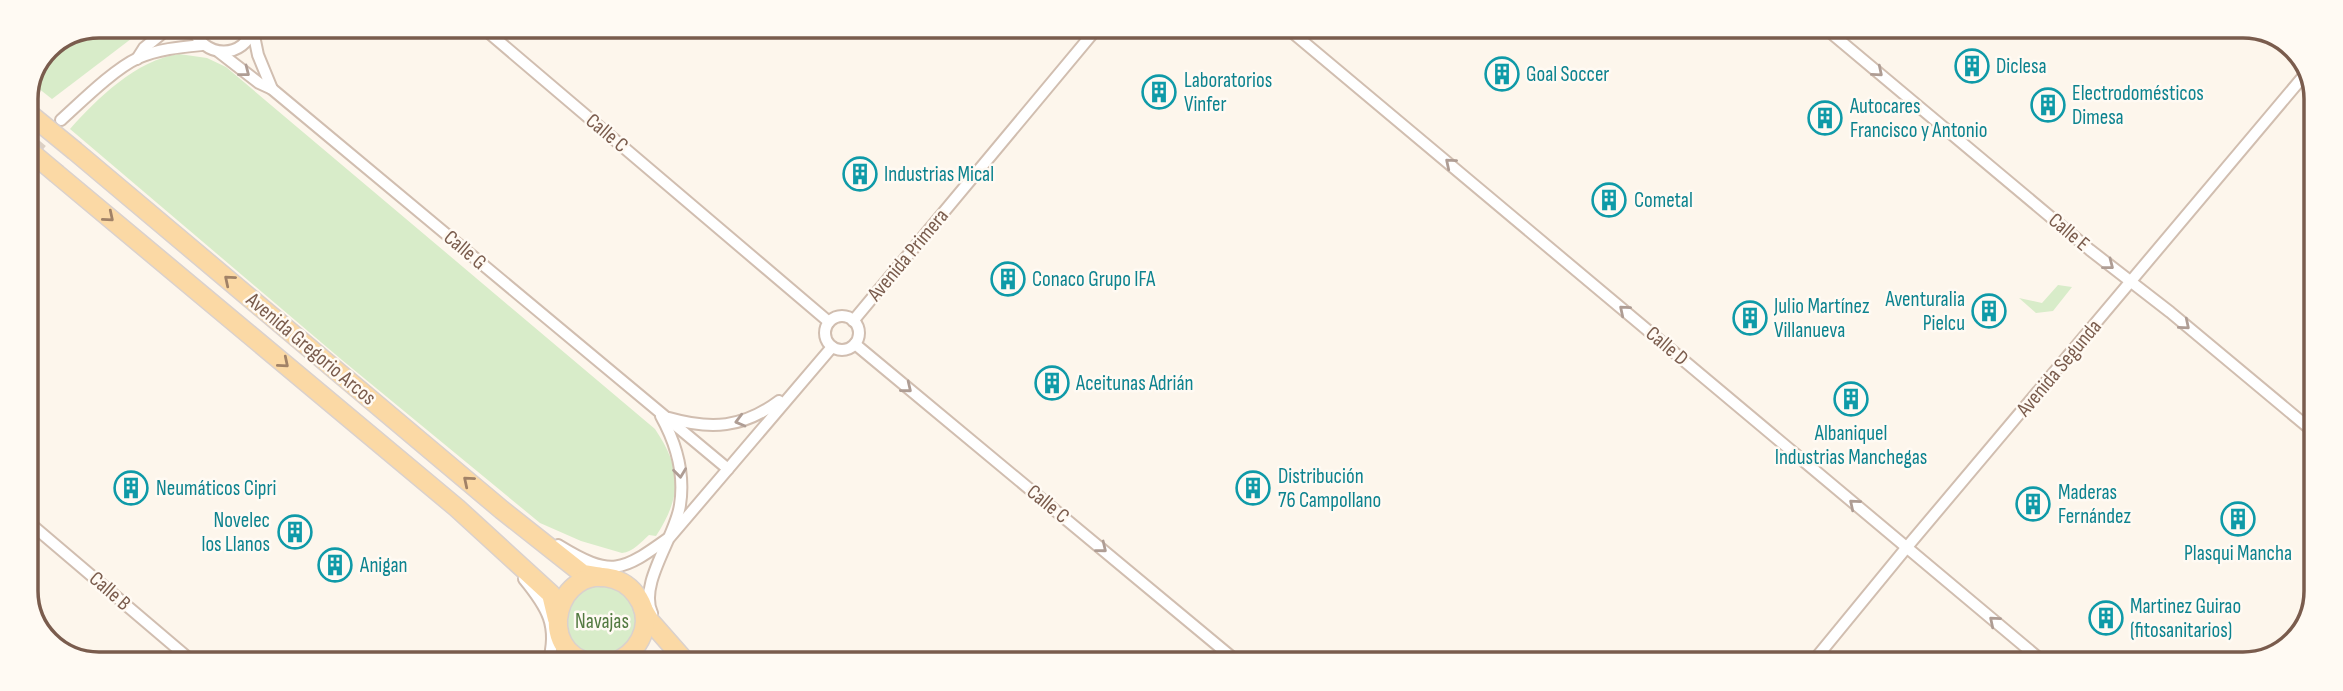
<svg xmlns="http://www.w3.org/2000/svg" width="2343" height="691" viewBox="0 0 2343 691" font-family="'Sofia Sans Condensed',sans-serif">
<rect width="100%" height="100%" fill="#fdf6ec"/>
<g fill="#d8ecc9">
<polygon points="104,26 148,26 52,99 33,84 47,51"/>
<path d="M179 54 207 58 226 67 655 429C682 469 682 496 656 536L649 535C641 542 633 552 622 553L581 541 540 523 342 360 70 129C98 98 136 60 179 54Z"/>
<polygon points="2058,285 2072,287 2053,311 2036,313 2019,298 2042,303"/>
<circle cx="601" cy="621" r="35"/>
</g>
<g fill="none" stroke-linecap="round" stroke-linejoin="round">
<polyline stroke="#dcd0c4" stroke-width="10" stroke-dasharray="10 5" stroke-linecap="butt" points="26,162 61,120"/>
<defs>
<g id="minor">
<path d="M192 26C202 59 245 61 254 26"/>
<polyline points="482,27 829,322"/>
<polyline points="1287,28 2047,665"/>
<polyline points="1825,28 2090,250 2170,312 2315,433"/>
<polyline points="253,31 258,55 272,89"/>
<polyline points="219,52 259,83 272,89 728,469"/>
<polyline points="137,59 144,48 171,26"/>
<path d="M61 120C81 102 114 69 138 58 158 49 181 47 202 45"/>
<circle cx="842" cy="333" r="17"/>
<polyline points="853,321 1098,27"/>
<polyline points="855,344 1240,664"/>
<path d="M669 418C711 430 743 428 779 401"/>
<polyline points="26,520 193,662"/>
<path d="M558 545C612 578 621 572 670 537L832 347"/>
<path d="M524 579C547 607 559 626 548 663"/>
<path d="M652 613C638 584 676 536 680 505 685 473 676 443 661 416"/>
<polyline points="1811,664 1907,547 2307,72"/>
</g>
<g id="primary">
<polyline points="75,151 502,510 583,574 601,577"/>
<polyline points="57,174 457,508 551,594 557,619"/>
<polyline points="643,609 650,621 687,663"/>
<path d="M592 663C534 652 556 562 614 579 627 583 635 591 641 603 653 629 636 655 612 663"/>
</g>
</defs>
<use href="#minor" stroke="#d1beb0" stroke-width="14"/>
<use href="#primary" stroke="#dad1cd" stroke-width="21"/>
<use href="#minor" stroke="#fff" stroke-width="10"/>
<use href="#primary" stroke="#fbd9a5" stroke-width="18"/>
<defs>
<g id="primary-bridge">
<polyline points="26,111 75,151"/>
<polyline points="26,148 57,174"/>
</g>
</defs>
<use href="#primary-bridge" stroke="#dad1cd" stroke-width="21" stroke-linecap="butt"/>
<use href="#primary-bridge" stroke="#fbd9a5" stroke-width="18"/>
</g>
<defs><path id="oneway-chevron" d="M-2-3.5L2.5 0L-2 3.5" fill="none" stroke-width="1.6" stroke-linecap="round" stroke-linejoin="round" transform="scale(1.75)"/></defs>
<g stroke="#af9d94">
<use href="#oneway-chevron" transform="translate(245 72) rotate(38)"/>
<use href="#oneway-chevron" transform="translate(1878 72) rotate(40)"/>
<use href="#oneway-chevron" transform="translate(1450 163) rotate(-140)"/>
<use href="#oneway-chevron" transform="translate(2109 265) rotate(38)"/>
<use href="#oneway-chevron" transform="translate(1624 310) rotate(-140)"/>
<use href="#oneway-chevron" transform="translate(2185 325) rotate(40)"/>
<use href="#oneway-chevron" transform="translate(907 388) rotate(39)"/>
<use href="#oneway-chevron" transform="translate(740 421) rotate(165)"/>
<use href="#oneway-chevron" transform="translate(680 473) rotate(83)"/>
<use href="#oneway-chevron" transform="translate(1854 504) rotate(-140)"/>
<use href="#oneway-chevron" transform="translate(1102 548) rotate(39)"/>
<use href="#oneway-chevron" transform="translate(1994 621) rotate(-140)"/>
</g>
<g stroke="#a18267">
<use href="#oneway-chevron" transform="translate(109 217) rotate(40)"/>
<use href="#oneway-chevron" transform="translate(229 280) rotate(-140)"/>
<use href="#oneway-chevron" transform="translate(284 363) rotate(40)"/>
<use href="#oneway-chevron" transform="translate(468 481) rotate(-140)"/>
</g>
<defs>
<symbol id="building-ring" viewBox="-11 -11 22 22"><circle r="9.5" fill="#fffaf3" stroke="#0f9aa8" stroke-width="1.5"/><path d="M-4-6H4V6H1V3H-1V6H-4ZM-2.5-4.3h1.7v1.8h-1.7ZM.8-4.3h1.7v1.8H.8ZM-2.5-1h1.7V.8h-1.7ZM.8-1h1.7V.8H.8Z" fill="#0f9aa8"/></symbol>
</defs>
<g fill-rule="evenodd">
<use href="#building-ring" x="1953" y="47" width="38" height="38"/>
<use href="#building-ring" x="1483" y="55" width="38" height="38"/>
<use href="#building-ring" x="1140" y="73" width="38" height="38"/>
<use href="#building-ring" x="2029" y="86" width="38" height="38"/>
<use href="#building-ring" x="1806" y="99" width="38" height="38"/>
<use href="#building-ring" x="841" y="155" width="38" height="38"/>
<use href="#building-ring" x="1590" y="181" width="38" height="38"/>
<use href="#building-ring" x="989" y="260" width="38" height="38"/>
<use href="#building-ring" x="1970" y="292" width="38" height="38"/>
<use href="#building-ring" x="1731" y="299" width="38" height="38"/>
<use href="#building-ring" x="1033" y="364" width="38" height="38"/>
<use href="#building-ring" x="1832" y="380" width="38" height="38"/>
<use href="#building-ring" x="112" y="469" width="38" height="38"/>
<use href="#building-ring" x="1234" y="469" width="38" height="38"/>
<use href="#building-ring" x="2014" y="485" width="38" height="38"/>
<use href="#building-ring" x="2219" y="500" width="38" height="38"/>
<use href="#building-ring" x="276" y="513" width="38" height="38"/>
<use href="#building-ring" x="316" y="546" width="38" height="38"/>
<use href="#building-ring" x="2087" y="599" width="38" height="38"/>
</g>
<g text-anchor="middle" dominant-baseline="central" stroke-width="5" stroke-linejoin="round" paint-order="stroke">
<g font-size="21" fill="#0d838f" stroke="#fffaf3" text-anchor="start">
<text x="1996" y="66">Diclesa</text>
<text x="1526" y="74">Goal Soccer</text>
<text x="1184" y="80">Laboratorios<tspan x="1184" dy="24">Vinfer</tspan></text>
<text x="2072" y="93">Electrodomésticos<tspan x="2072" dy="24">Dimesa</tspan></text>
<text x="1850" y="106">Autocares<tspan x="1850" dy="24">Francisco y Antonio</tspan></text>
<text x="884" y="174">Industrias Mical</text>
<text x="1634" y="200">Cometal</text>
<text x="1032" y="279">Conaco Grupo IFA</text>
<text x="1965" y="299" text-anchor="end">Aventuralia<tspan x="1965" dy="24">Pielcu</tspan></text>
<text x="1774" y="306">Julio Martínez<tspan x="1774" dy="24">Villanueva</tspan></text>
<text x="1076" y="383">Aceitunas Adrián</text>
<text x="1851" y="433" text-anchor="middle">Albaniquel<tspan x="1851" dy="24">Industrias Manchegas</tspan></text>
<text x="1278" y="476">Distribución<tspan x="1278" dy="24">76 Campollano</tspan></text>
<text x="156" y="488">Neumáticos Cipri</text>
<text x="2058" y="492">Maderas<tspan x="2058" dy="24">Fernández</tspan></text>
<text x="270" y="520" text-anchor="end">Novelec<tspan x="270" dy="24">los Llanos</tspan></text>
<text x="2238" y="553" text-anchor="middle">Plasqui Mancha</text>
<text x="360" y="565">Anigan</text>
<text x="2130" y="606">Martinez Guirao<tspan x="2130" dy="24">(fitosanitarios)</tspan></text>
</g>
<g font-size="21" fill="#7a5c4d" stroke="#fffaf3">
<text transform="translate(607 133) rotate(40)">Calle C</text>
<text transform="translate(2069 232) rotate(40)">Calle E</text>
<text transform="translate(465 250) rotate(40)">Calle G</text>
<text transform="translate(908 255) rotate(-50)">Avenida Primera</text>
<text transform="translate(1667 346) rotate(40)">Calle D</text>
<text transform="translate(311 349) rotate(40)">Avenida Gregorio Arcos</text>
<text transform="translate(2059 368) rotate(-50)">Avenida Segunda</text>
<text transform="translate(1048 504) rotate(39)">Calle C</text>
<text transform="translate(110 591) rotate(41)">Calle B</text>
</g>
<g font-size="21" fill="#537a41" stroke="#fffaf3">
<text x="602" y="621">Navajas</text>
</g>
</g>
<path d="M0 0H2343V691H0ZM99 38H2243A61 61 0 0 1 2304 99V591A61 61 0 0 1 2243 652H99A61 61 0 0 1 38 591V99A61 61 0 0 1 99 38Z" fill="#fffaf3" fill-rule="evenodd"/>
<path fill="none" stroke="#7a5c4d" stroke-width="3.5" d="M99 38H2243A61 61 0 0 1 2304 99V591A61 61 0 0 1 2243 652H99A61 61 0 0 1 38 591V99A61 61 0 0 1 99 38Z"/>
</svg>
